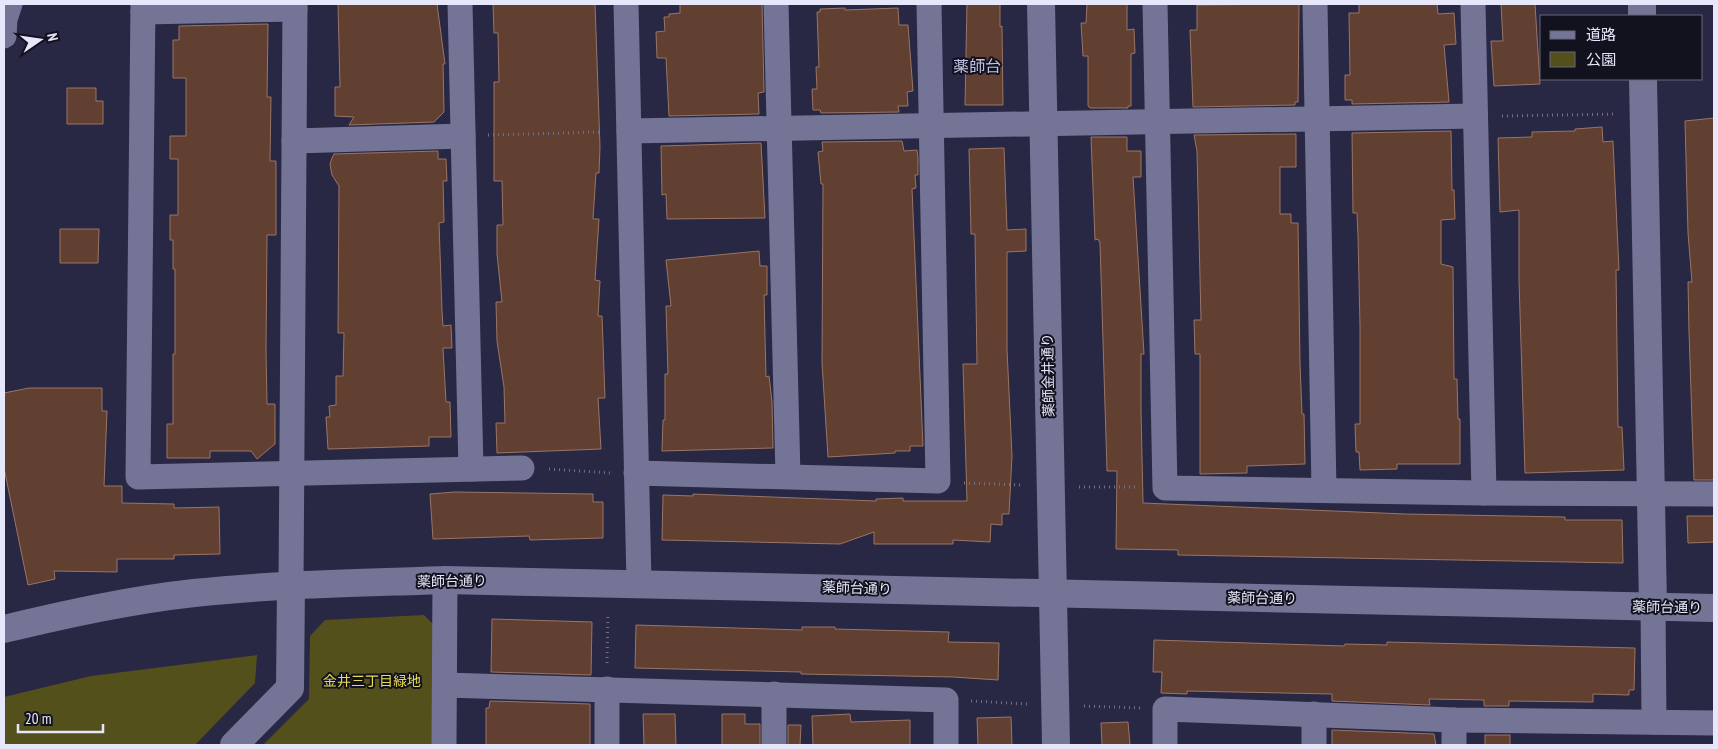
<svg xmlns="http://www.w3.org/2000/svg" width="1718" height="749" viewBox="0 0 1718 749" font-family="'PT Sans Narrow','Noto Sans JP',sans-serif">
<rect width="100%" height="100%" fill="#282744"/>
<g fill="#54501c">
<polygon points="424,615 435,626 432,745 263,745 309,699 310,636 325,620"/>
<polygon points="257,655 255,683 195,745 4,745 4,697 91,676"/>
</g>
<g fill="#614031" stroke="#9a7565">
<polygon points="338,4 437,4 445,64 443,64 444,112 434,122 349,125 354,117 335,116 335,87 340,87"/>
<polygon points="493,4 595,4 600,147 599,173 596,173 593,219 599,219 595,280 600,281 598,316 602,316 605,398 598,398 601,449 497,453 496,423 505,423 504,387 497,341 496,302 502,302 497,254 497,225 503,225 502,181 494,181 494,82 499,82 498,33 494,33"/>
<polygon points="680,4 762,4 764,92 758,93 759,114 669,116 666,58 657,58 656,32 665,31 664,17 669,17 669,14 680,13"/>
<polygon points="967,4 1000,4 1000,27 1002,26 1003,105 965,105"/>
<polygon points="1087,4 1127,4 1127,30 1134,29 1135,53 1131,54 1131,106 1128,106 1128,108 1090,108 1088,106 1088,56 1083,56 1081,23 1086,23"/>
<polygon points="1299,4 1298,102 1295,102 1295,105 1193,107 1190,30 1197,30 1197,5"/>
<polygon points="1359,4 1437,4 1438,14 1454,13 1456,44 1444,45 1449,102 1352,104 1352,100 1345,100 1345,75 1350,75 1349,13 1359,13"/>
<polygon points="1501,4 1535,4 1540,84 1494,86 1491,41 1503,41"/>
<polygon points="845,8 845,10 898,8 899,25 908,25 913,91 907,92 908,106 898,106 899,112 821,113 820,110 813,110 812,89 817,89 816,67 819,67 817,12 820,12 820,9"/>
<polygon points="268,24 267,97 271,97 270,161 276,161 276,235 267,235 266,351 267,404 275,404 275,444 257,459 251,451 210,451 210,458 167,458 167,424 173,424 173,354 175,354 175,269 173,269 173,240 170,240 170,215 178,215 178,159 170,159 170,136 186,136 186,78 173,78 173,40 179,40 179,26"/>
<polygon points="67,88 96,88 96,101 103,101 103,124 67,124"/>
<polygon points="1714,118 1714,480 1694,480 1689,332 1688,282 1692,282 1688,233 1685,121"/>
<polygon points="1602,127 1603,142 1613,141 1619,270 1616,270 1618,427 1622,427 1624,470 1525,473 1519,280 1519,210 1500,212 1498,138 1532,137 1532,132 1575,131 1575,129"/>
<polygon points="1451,131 1452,190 1454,190 1455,219 1441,220 1441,264 1453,267 1454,379 1457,379 1458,419 1460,419 1460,464 1397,464 1397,469 1360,470 1359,452 1356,452 1355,424 1360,424 1360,326 1358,236 1357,213 1353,213 1352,133"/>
<polygon points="1296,134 1296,167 1280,167 1280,214 1291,214 1291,223 1298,223 1300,364 1302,414 1304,414 1305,464 1247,466 1247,473 1200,474 1200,354 1195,354 1194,320 1201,320 1197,151 1194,135"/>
<polygon points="1091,137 1127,137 1127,151 1141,151 1141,177 1133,177 1144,354 1141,354 1141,410 1143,503 1405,514 1565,517 1565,520 1622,520 1623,563 1178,555 1178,550 1116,549 1117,471 1107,471 1100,243 1098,239 1095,240"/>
<polygon points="902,141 904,151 917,150 918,158 918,175 915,175 916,188 912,189 923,446 910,446 910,451 895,451 895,453 828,457 822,363 823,184 821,184 818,152 823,151 822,142"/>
<polygon points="761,143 765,218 667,219 666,194 662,195 661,146"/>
<polygon points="1004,148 1007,230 1026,229 1026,251 1007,252 1007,349 1012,456 1009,514 1002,514 1002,525 991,524 990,542 953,540 953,544 874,544 874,532 840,544 662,540 663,495 693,496 693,494 876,501 876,499 903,498 903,501 967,501 963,364 977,364 975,234 971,234 969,149"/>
<polygon points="438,151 438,159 446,159 447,181 443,181 444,222 439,223 442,311 443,326 451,325 452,348 443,348 446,402 450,402 451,437 429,437 429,446 328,449 326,417 330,417 329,406 336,405 336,376 343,376 344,333 338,333 339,186 332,175 330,164 332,158 334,154"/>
<polygon points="60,229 99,229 98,263 60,263"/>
<polygon points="759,251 760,266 767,266 767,295 764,295 766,377 769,376 772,402 773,448 662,451 663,420 665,420 665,374 668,374 666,306 671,306 666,260"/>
<polygon points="29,388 102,388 102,411 107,411 104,486 122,486 122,503 174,504 174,508 219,507 220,554 174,555 174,559 117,559 117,572 54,571 55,579 28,585 4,468 4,393"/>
<polygon points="455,492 593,494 593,502 603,502 603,538 530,540 529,536 433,539 430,494"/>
<polygon points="1687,516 1714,516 1714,542 1688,543"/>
<polygon points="492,619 592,622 591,675 491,672"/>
<polygon points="636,625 802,630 802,627 835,627 835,629 949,632 948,642 999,643 998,680 953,677 801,674 801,672 635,668"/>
<polygon points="1154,640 1344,646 1345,644 1387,645 1387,642 1635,648 1634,690 1629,690 1629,695 1593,694 1593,702 1509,701 1509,706 1484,706 1484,700 1429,699 1430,705 1332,701 1332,694 1187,691 1187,694 1161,693 1162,672 1153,672"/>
<polygon points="490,701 590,704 590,745 486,745 486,708 489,708"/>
<polygon points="643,714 675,714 676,745 644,745"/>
<polygon points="722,714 745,714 745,724 760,724 760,745 722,745"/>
<polygon points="850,714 851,722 910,720 910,745 813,745 812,716"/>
<polygon points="1011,717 1012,745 978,745 977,718"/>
<polygon points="1128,722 1130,745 1102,745 1101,723"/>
<polygon points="788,725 801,725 800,745 788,745"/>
<polygon points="1332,730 1434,734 1436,745 1332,745"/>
<rect x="1485" y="735" width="25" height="10"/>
</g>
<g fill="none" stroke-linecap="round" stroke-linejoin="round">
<g stroke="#71718a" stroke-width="3" stroke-dasharray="1 4" stroke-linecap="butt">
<polyline points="1502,116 1616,114"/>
<polyline points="488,135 602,132"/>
<polyline points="549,469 610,473"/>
<polyline points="964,483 1023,485"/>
<polyline points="1079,487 1138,487"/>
<polyline points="607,663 608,613"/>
<polyline points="971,701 1027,704"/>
<polyline points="1084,706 1140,708"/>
</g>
<g stroke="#747497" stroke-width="25">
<polyline points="143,4 138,477 522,468"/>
<polyline points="460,4 471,469"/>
<polyline points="626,4 639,583"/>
<polyline points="776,4 788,476"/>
<polyline points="1155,4 1165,488 1484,493 1714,494"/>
<polyline points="1315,4 1324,490"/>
<polyline points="1473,4 1484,493"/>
<polyline points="143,12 295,9"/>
<polyline points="4,36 5,19 10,4"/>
<polyline points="629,131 1475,116"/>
<polyline points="294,141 463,136"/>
<polyline points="636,473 938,481 929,4"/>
<polyline points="291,585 295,4"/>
<polyline points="1653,606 1654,722"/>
<polyline points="445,685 946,700 946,745"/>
<polyline points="774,694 774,745"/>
<polyline points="1314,714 1314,745"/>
<polyline points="1454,720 1454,745"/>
<polyline points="444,745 445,580"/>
<polyline points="607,745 607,689"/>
<polyline points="1165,745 1165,709 1454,720 1714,723"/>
</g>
<g stroke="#747497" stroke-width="28">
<polyline points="1041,4 1056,745"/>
<polyline points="1642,4 1642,16"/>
<polyline points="1643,79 1653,606"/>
<path d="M4 629C67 614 130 600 194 593 278 584 361 583 445 580L1714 608"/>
<polyline points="234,745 290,688 291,585"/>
</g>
</g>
<g text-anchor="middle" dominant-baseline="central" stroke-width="4" stroke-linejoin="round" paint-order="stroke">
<g font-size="14" fill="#e6e7fa" stroke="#12121f">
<text transform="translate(1048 375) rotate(-91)">薬師金井通り</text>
<text transform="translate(452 581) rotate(-1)">薬師台通り</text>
<text transform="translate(857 588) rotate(2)">薬師台通り</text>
<text transform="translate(1262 598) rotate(1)">薬師台通り</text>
<text transform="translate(1667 607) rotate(1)">薬師台通り</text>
</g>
<g font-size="14" fill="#e7dc54" stroke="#12121f">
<text x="372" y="681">金井三丁目緑地</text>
</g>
<g font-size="16" fill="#c0c1e6" stroke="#12121f">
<text x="977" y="66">薬師台</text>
</g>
</g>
<rect width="1718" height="749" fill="none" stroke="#e6e7fa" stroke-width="10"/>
<rect x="1540" y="15" width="162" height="65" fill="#12121f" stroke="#676777"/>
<rect x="1550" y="31" width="25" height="8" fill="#747497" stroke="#676777"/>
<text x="1586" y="40" font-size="15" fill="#e6e7fa">道路</text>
<rect x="1550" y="52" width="25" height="15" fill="#54501c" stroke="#676777"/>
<text x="1586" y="65" font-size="15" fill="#e6e7fa">公園</text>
<g transform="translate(40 40) rotate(77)" stroke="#12121f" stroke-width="4" paint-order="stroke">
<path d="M0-4L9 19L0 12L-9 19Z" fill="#e6e7fa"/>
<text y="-8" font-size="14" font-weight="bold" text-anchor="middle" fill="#e6e7fa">N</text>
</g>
<path d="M18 724v8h85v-8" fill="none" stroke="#e6e7fa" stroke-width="2.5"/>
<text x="25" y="724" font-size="15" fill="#e6e7fa" stroke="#12121f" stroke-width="4" paint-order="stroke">20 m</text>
</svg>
